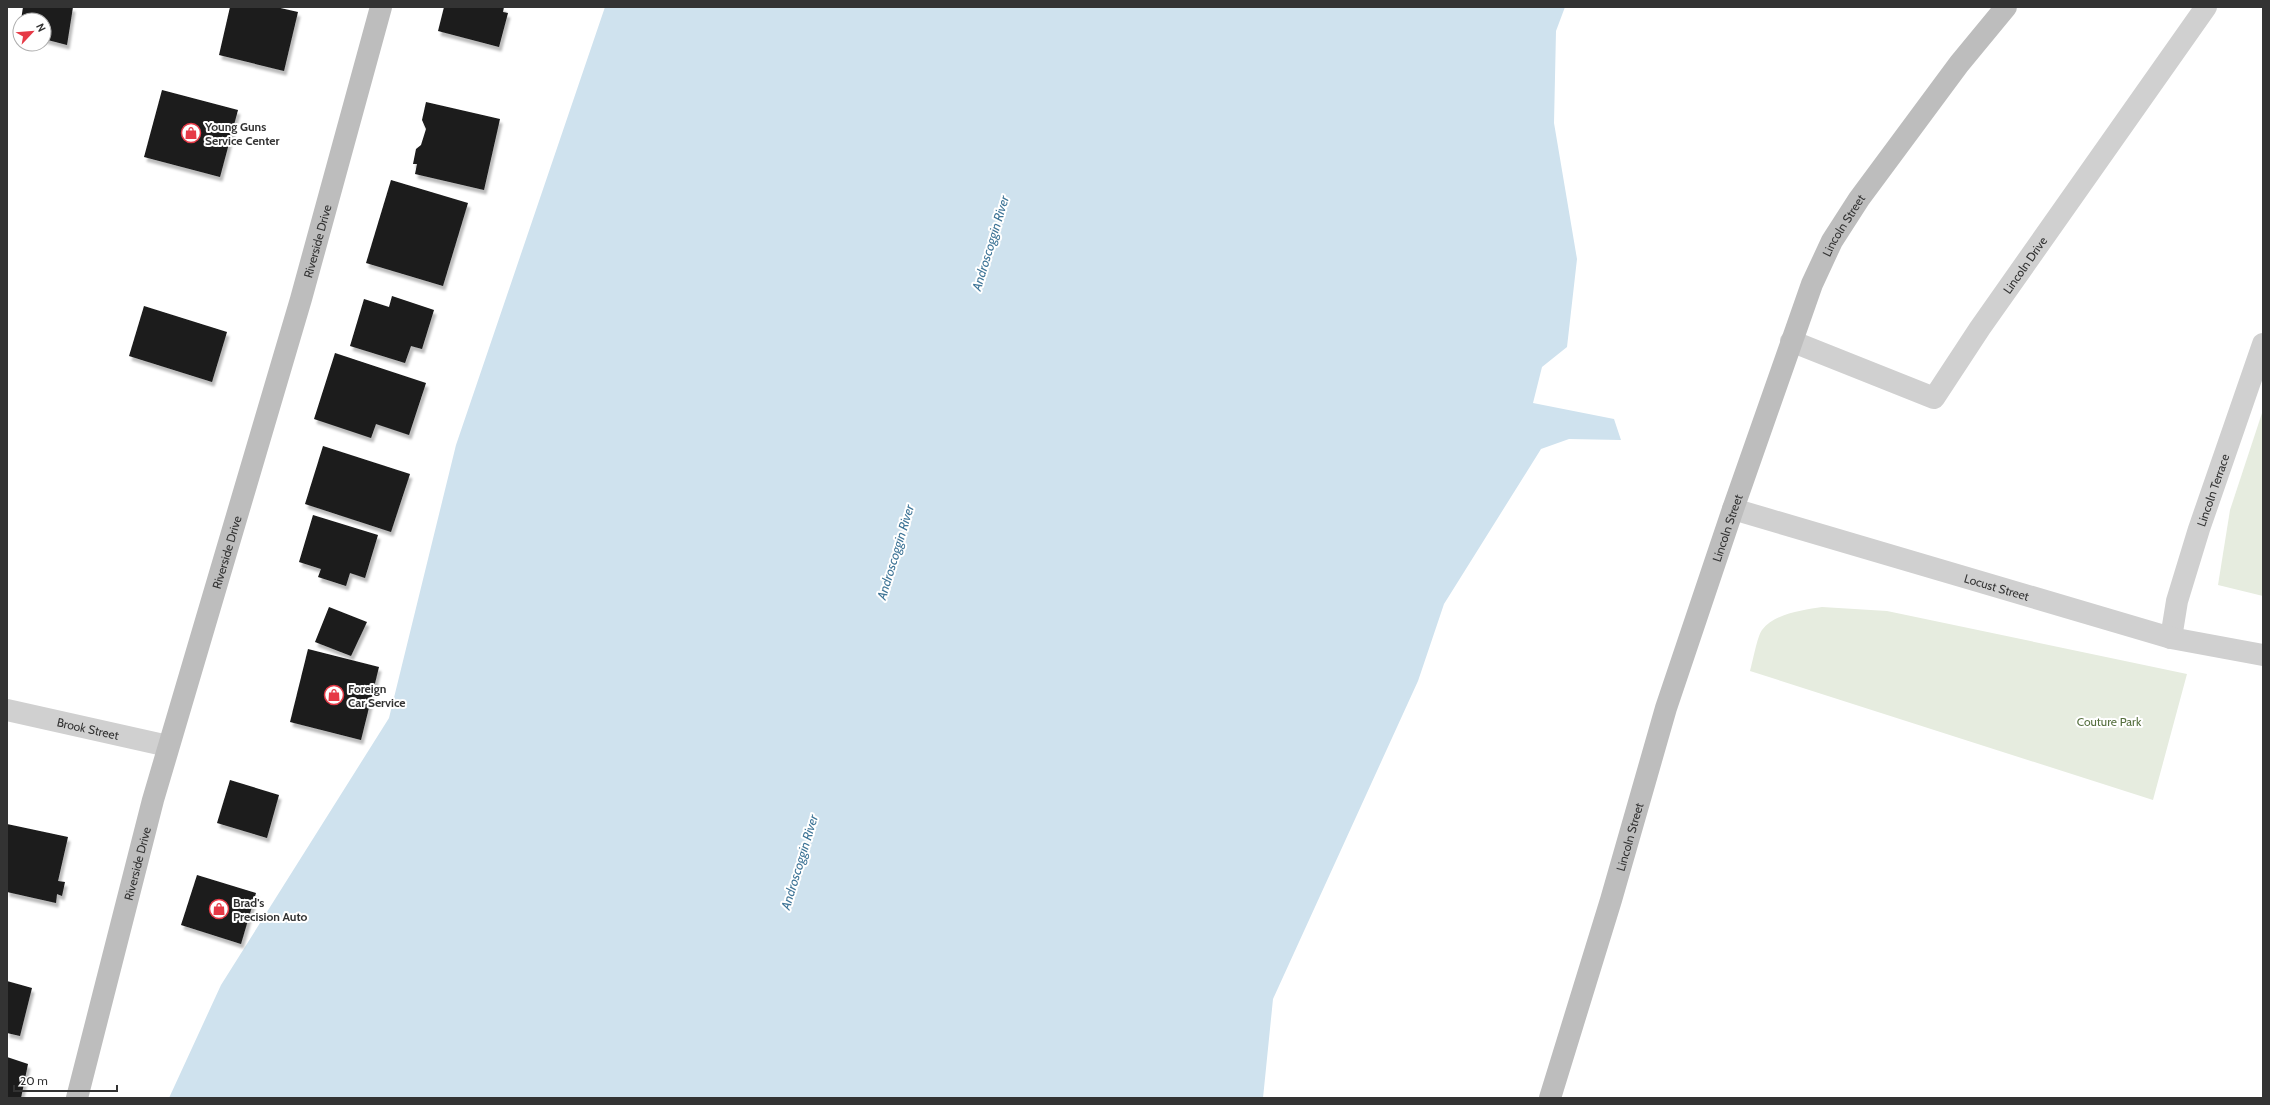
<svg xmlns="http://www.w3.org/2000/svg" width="2270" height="1105" viewBox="0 0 2270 1105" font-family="Cabin,sans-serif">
<defs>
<filter id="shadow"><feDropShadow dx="2.5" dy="4.5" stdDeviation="1" flood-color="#0004"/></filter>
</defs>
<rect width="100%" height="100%" fill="#fff"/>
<g fill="#e6ecdf">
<polygon points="2263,410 2263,596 2218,585 2230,510"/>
<path d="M1822 607 1887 611 2187 674 2153 800 1750 671C1753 661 1757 637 1762 630 1775 613 1804 610 1822 607Z"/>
</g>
<polygon fill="#cfe2ee" points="605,7 1565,7 1556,31 1554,123 1577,259 1567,347 1542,367 1533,403 1614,419 1621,440 1569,439 1541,449 1444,604 1418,681 1273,999 1263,1098 169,1098 221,985 389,718 456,445"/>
<g fill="#1a1a1a" filter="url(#shadow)">
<polygon points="23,7 73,7 67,45 44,39 44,20 21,20"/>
<polygon points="230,7 276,7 298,12 284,71 219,55"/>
<polygon points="444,7 504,7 503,12 508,13 499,47 438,31"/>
<polygon points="162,90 238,110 220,177 144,157"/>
<polygon points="426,102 500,119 484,190 415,174 417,164 413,164 416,149 421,145 426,129 422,120"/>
<polygon points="391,180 468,203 443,286 366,263"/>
<polygon points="392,296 434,310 422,349 411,346 405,363 350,346 364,299 389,307"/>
<polygon points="144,306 227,332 212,382 129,356"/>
<polygon points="335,353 426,383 409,435 376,424 371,438 314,419"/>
<polygon points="323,446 410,474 391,532 305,504"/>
<polygon points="313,515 378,535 365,578 350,573 346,586 318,577 321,569 299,562"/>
<polygon points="329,607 367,622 351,656 315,642"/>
<polygon points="308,649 379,667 361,740 290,722"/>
<polygon points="230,780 279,795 267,838 217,823"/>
<polygon points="7,824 68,837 58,881 65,882 62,896 57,894 56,903 7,892"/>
<polygon points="197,875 256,893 241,944 181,925"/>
<polygon points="7,981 32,988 20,1036 7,1033"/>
<polygon points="7,1057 28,1064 21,1098 7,1098"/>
</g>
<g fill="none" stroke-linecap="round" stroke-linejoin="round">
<g stroke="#d0d0d0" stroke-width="22">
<path id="s1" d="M1791 341 1934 398 1980 328 2206 7"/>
<path id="s2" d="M2171 638 2177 601 2199 529 2263 344"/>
<path id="s3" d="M7 710 168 746"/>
</g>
<path stroke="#d0d0d0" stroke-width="22" id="s4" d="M1733 509 2171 638 2263 655"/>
<g stroke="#bdbdbd" stroke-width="22">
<path id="s5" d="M77 1098 153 800 301 299 381 7"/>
<path id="s6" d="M1550 1098 1611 900 1666 708 1733 509 1812 284 1832 241 1859 199 1959 64 2006 7"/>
</g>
</g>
<defs>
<symbol id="shop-ring" viewBox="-11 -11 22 22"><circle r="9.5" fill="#fff" stroke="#e63946" stroke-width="1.5"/><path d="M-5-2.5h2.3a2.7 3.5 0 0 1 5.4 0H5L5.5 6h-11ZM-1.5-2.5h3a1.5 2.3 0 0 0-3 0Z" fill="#e63946"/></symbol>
</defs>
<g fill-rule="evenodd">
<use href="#shop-ring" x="180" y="122" width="22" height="22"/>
<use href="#shop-ring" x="323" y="684" width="22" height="22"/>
<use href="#shop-ring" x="208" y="898" width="22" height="22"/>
</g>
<g text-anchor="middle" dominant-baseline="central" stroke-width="4" stroke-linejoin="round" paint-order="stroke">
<g font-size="12" font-weight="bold" fill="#333" stroke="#fff" text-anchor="start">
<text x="205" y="126">Young Guns<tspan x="205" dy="14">Service Center</tspan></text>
<text x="348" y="688">Foreign<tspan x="348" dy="14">Car Service</tspan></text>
<text x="233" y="902">Brad's<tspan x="233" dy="14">Precision Auto</tspan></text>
</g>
<g font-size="12" fill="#333" stroke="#fff">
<text stroke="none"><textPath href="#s6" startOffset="922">Lincoln Street</textPath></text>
<text stroke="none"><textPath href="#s5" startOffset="890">Riverside Drive</textPath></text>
<text stroke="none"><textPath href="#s1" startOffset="315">Lincoln Drive</textPath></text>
<text stroke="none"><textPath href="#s2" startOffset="154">Lincoln Terrace</textPath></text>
<text stroke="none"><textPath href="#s6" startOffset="597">Lincoln Street</textPath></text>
<text stroke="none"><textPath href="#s5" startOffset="566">Riverside Drive</textPath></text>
<text stroke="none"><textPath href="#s4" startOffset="275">Locust Street</textPath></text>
<text stroke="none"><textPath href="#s3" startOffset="83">Brook Street</textPath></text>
<text stroke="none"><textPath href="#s6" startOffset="273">Lincoln Street</textPath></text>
<text stroke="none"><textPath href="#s5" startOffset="242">Riverside Drive</textPath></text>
</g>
<g font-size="12" fill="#56703f" stroke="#fff">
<text x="2109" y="721">Couture Park</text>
</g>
<g font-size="13" font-style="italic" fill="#3f7597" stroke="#fff">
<text transform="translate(990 243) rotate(-73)">Androscoggin River</text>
<text transform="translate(895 552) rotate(-73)">Androscoggin River</text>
<text transform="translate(799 862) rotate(-73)">Androscoggin River</text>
</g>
</g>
<rect width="2270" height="1105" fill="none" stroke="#333333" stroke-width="16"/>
<g transform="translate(32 32) rotate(64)"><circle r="19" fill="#ffffff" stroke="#adadad"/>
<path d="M0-3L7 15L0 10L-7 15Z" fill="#e63946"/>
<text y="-6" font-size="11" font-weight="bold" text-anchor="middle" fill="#333333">N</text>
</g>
<path d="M14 1085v6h103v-6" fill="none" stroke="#333333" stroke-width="2"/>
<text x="20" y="1085" font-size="12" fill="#333333" stroke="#ffffff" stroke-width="3" paint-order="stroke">20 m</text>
</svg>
